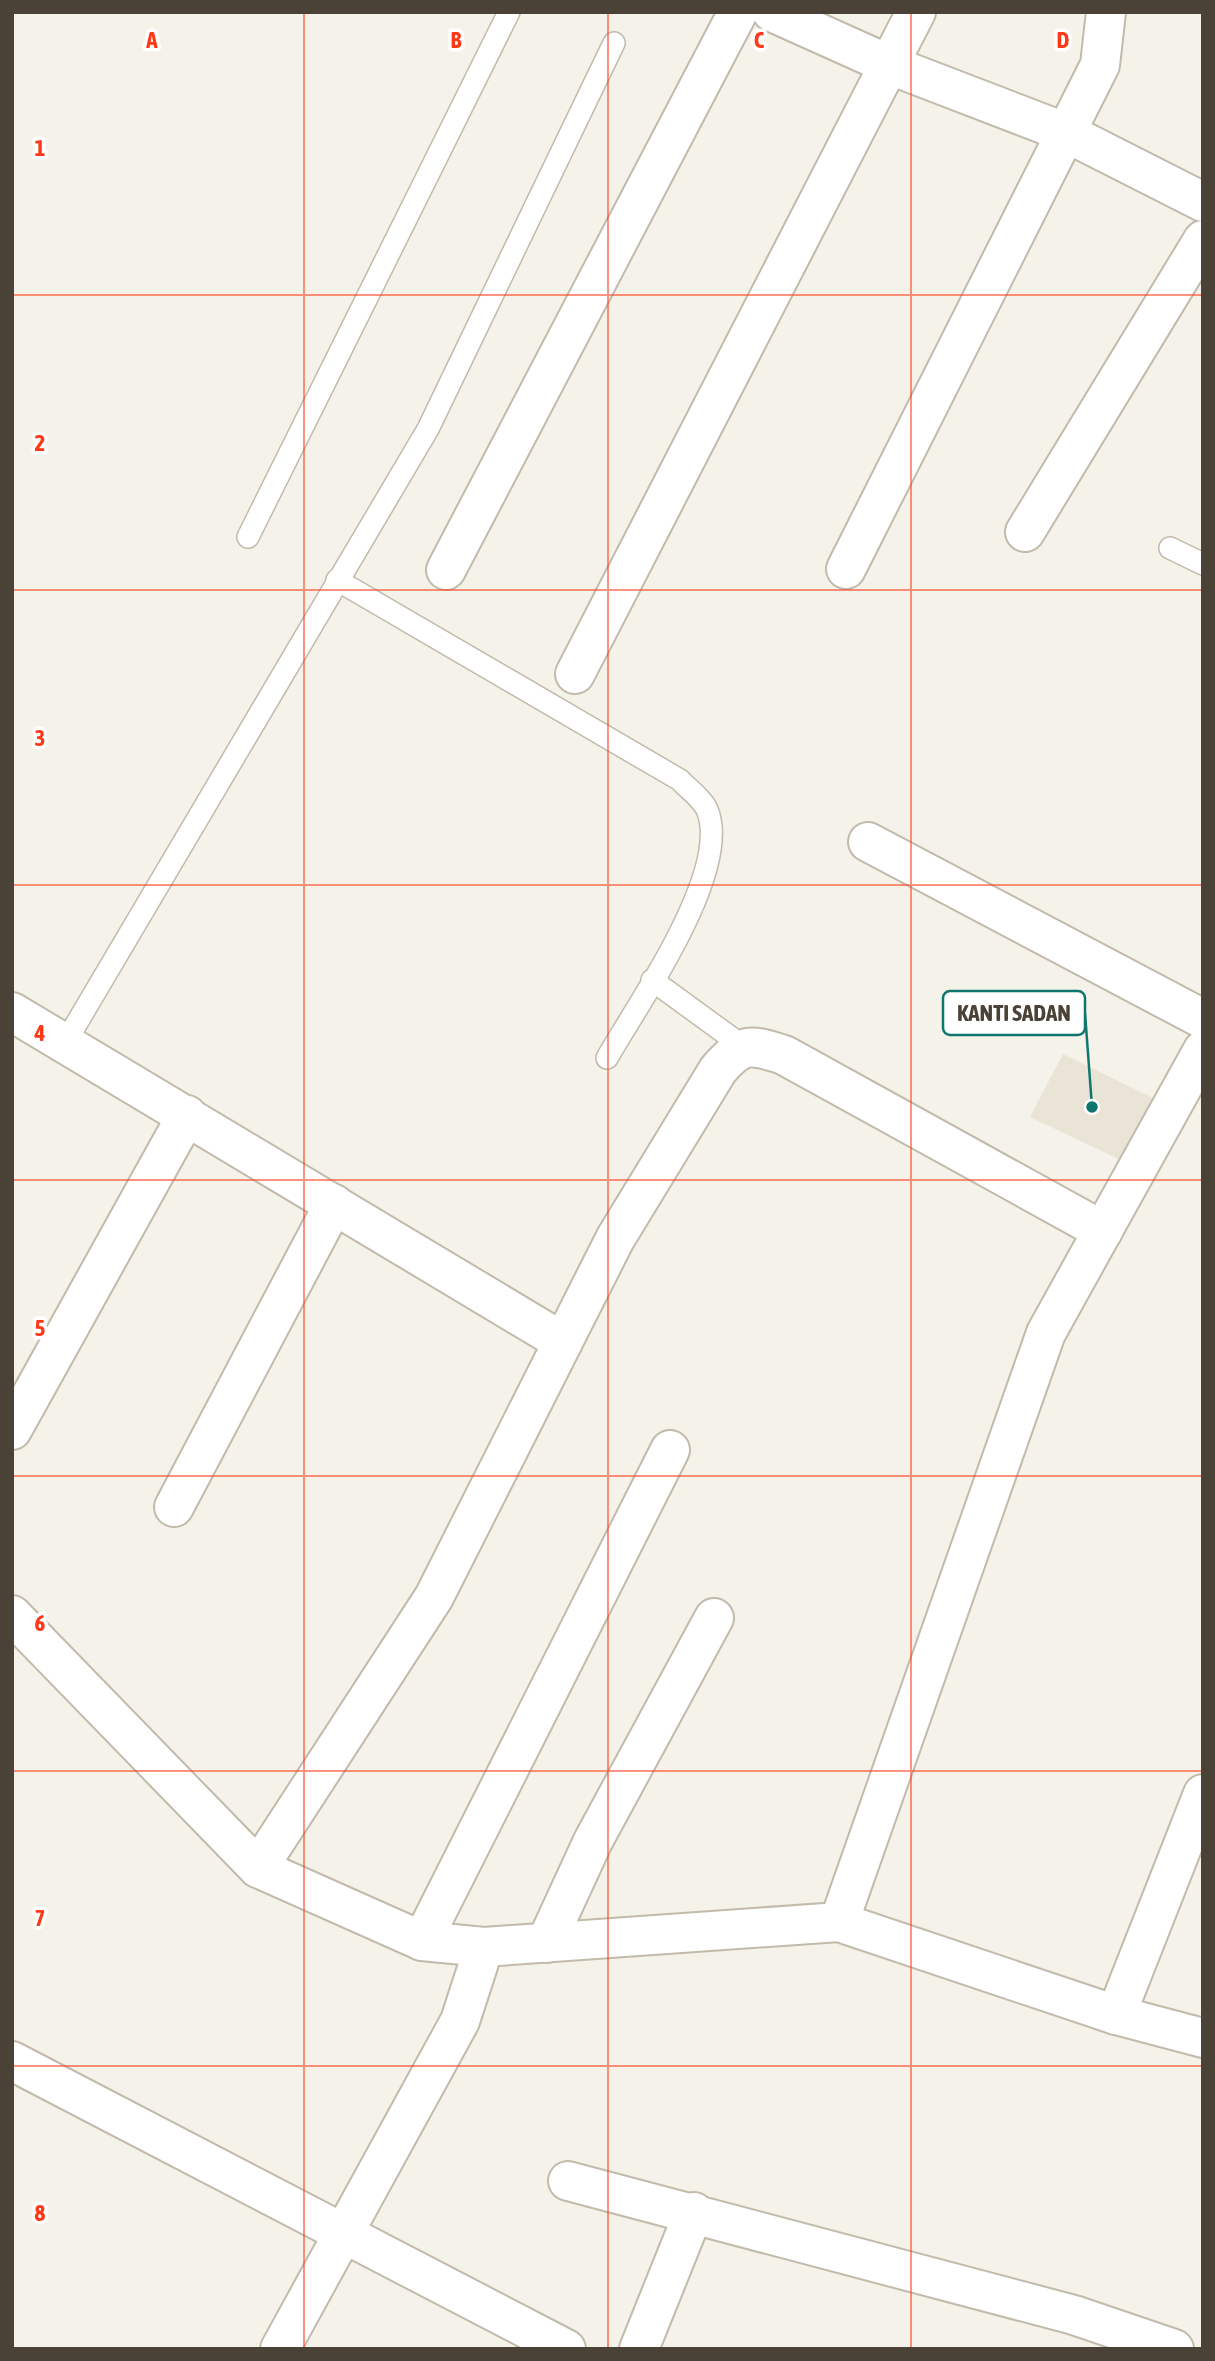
<svg xmlns="http://www.w3.org/2000/svg" width="1215" height="2361" viewBox="0 0 1215 2361" font-family="'Asap Condensed',sans-serif">
<rect width="100%" height="100%" fill="#f5f2e9"/>
<polygon fill="#eae4d7" points="1063,1054 1153,1098 1125,1162 1030,1117"/>
<g fill="none" stroke-linecap="round" stroke-linejoin="round">
<defs>
<g id="lane">
<polyline points="248,537 509,12"/>
<polyline points="1170,548 1203,564"/>
<path d="M337 580 680 780C688 789 704 800 708 812 730 874 639 1002 607 1058"/>
<polyline points="652,980 744,1047"/>
<polyline points="65,1043 428,429 614,43"/>
</g>
<g id="street">
<polyline points="772,12 890,65 1067,133 1203,202"/>
<polyline points="1025,532 1203,240"/>
<polyline points="846,569 1100,65 1106,12"/>
<polyline points="446,570 738,12"/>
<polyline points="575,674 916,12"/>
<polyline points="868,842 1203,1019"/>
<polyline points="12,1012 563,1342"/>
<polyline points="12,1430 187,1115"/>
<polyline points="174,1507 334,1204"/>
<polyline points="12,1615 258,1868 422,1941 484,1947 460,2021 280,2349"/>
<path d="M258 1868 434 1597 615 1239 718 1070C742 1042 750 1044 784 1055L1103 1231"/>
<polyline points="839,1922 1116,2015 1203,2038"/>
<polyline points="422,1941 670,1450"/>
<polyline points="546,1943 593,1841 714,1618"/>
<polyline points="484,1947 839,1922 1046,1333 1203,1050"/>
<polyline points="1116,2015 1203,1794"/>
<polyline points="12,2061 566,2349"/>
<polyline points="568,2181 1074,2315 1174,2349"/>
<polyline points="639,2349 694,2212"/>
</g>
</defs>
<use href="#lane" stroke="#c2baab" stroke-width="24"/>
<use href="#street" stroke="#c2baab" stroke-width="42"/>
<use href="#lane" stroke="#fff" stroke-width="21"/>
<use href="#street" stroke="#fff" stroke-width="38"/>
</g>
<path fill="none" stroke="#ff3917" stroke-width="2" stroke-opacity="0.55" d="M304 12V2349M608 12V2349M911 12V2349M12 295H1203M12 590H1203M12 885H1203M12 1180H1203M12 1476H1203M12 1771H1203M12 2066H1203"/>
<g font-size="23" text-anchor="middle" font-weight="bold" fill="#ff3917" stroke="#fff" stroke-width="7" stroke-linejoin="round" paint-order="stroke">
<text x="152" y="48">A</text>
<text x="456" y="48">B</text>
<text x="759" y="48">C</text>
<text x="1063" y="48">D</text>
<text x="40" y="156">1</text>
<text x="40" y="451">2</text>
<text x="40" y="746">3</text>
<text x="40" y="1041">4</text>
<text x="40" y="1336">5</text>
<text x="40" y="1631">6</text>
<text x="40" y="1926">7</text>
<text x="40" y="2221">8</text>
</g>
<path fill="none" stroke="#0f766e" stroke-width="2.5" d="M1092 1107L1085 1013"/>
<circle fill="#0f766e" stroke="#fff" stroke-width="2.5" cx="1092" cy="1107" r="7"/>
<rect fill="#fff" stroke="#0f766e" stroke-width="2.5" x="943" y="991" width="142" height="44" rx="7"/>
<g font-size="23" text-anchor="middle" font-weight="bold" fill="#4a4237">
<text x="1014" y="1021">KANTI SADAN</text>
</g>
<rect width="1215" height="2361" fill="none" stroke="#4a4237" stroke-width="28"/>
</svg>
